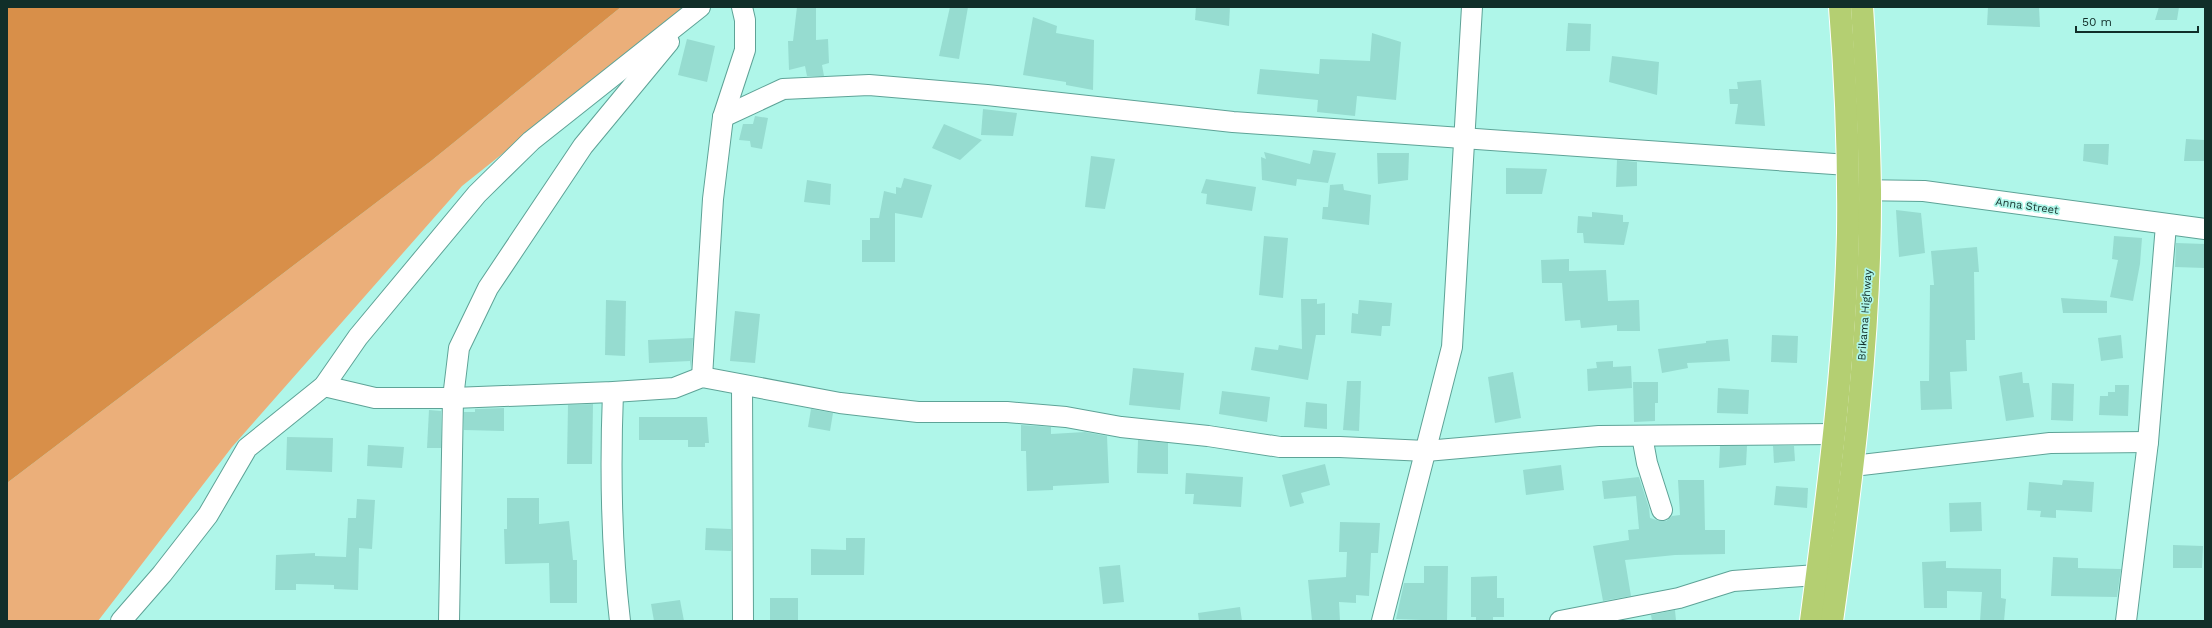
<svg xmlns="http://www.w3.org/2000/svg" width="2212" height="628" viewBox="0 0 2212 628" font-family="'Work Sans',sans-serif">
<rect width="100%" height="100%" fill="#aff6e9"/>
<polygon fill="#ebaf7a" points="621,7 687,7 462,186 232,447 98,621 7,621 7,483 431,161"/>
<polygon fill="#d88f49" points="7,7 621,7 431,161 7,483"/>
<g fill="#96dcd0">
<polygon points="797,7 816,7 816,40 828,39 829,63 822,65 824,76 807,76 805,66 789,70 788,41 793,41"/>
<polygon points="950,7 968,7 959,59 939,56"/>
<polygon points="1196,7 1230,7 1229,26 1195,20"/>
<polygon points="1988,7 2039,7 2040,27 1987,25"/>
<polygon points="2159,7 2179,7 2177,20 2155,20"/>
<polygon points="1033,17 1057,26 1056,33 1094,40 1093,90 1066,85 1066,82 1023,75"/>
<polygon points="1568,23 1591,24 1590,51 1566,51"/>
<polygon points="1372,33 1401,42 1396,100 1357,96 1355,116 1317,112 1318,100 1257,94 1260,69 1319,74 1320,59 1370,61"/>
<polygon points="687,39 715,46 707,82 678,75"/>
<polygon points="1612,56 1659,62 1657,95 1609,82"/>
<polygon points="1761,80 1765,126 1735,124 1738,104 1730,104 1729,89 1738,89 1737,82"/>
<polygon points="983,109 1017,113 1013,136 981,135"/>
<polygon points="755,116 768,118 762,149 751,147 750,141 739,140 743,124 753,124"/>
<polygon points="944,124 982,140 960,160 932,148"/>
<polygon points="2186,139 2205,140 2205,161 2184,161"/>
<polygon points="2084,144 2109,144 2108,165 2083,161"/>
<polygon points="1313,150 1336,153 1328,183 1297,179 1296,186 1262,180 1261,157 1266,159 1264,152 1310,164"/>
<polygon points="1377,153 1409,153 1408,180 1378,184"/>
<polygon points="1091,156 1115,159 1105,209 1085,207"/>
<polygon points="1617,160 1637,162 1637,186 1616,187"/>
<polygon points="1506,168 1547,169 1542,194 1506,194"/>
<polygon points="904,178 932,185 922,218 895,213 895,262 862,262 862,240 870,240 870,218 879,218 884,191 896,194 896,187 901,188"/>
<polygon points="1206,179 1256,187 1252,211 1206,204 1207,194 1201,193"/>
<polygon points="807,180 831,184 830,205 804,202"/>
<polygon points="1343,184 1344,190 1371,195 1369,225 1322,219 1323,207 1328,207 1330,185"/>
<polygon points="1896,210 1921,213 1925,253 1899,257"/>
<polygon points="1592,212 1623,215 1623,222 1629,222 1624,245 1584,243 1583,233 1577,233 1578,216 1592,217"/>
<polygon points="1264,236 1288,238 1283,298 1259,295"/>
<polygon points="2114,236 2142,238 2140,264 2133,301 2110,297 2118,260 2112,259"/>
<polygon points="2176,243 2205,244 2205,268 2175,267"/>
<polygon points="1977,247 1979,272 1974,272 1975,340 1966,340 1967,371 1950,372 1952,409 1921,410 1920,381 1929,381 1930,285 1934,285 1931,251"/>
<polygon points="1569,259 1569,271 1606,270 1608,301 1639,300 1640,331 1617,331 1617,325 1581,328 1580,320 1565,321 1562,283 1542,283 1541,260"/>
<polygon points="2061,298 2107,301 2107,313 2063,313"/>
<polygon points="1301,299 1317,299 1317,304 1325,303 1325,335 1316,335 1308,380 1251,370 1255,347 1278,350 1279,345 1302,349"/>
<polygon points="606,300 626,301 625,356 605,355"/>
<polygon points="1359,300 1392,303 1390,326 1382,326 1381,336 1351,333 1352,313 1358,314"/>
<polygon points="735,311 760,314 755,363 730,361"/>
<polygon points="1772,335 1798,336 1797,363 1771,362"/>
<polygon points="2121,335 2123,358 2101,361 2098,338"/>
<polygon points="693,338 691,369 690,361 649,363 648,340"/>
<polygon points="1728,339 1730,361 1687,363 1688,368 1662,373 1658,349 1706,343 1706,341"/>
<polygon points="1613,361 1613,367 1631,366 1632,388 1588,391 1587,369 1597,368 1596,362"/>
<polygon points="1133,368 1184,373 1180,410 1129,405"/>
<polygon points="1513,372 1521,418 1495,423 1488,377"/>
<polygon points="2022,372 2023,383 2029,383 2034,417 2006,421 1999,376"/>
<polygon points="1347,381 1361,381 1359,431 1343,430"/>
<polygon points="1633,382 1658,382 1658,403 1655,403 1655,421 1634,422"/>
<polygon points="2052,383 2074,384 2073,421 2051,420"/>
<polygon points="2115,385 2129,385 2128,416 2099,415 2100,396 2108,396 2108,392 2115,392"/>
<polygon points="1718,388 1749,390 1748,414 1717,413"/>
<polygon points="1222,391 1270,397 1267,422 1219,414"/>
<polygon points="1306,402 1327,404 1327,429 1304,427"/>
<polygon points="593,404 592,464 567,464 568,405"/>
<polygon points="504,408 504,431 464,430 464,412 475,412 475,409"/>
<polygon points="811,409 833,413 830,431 808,427"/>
<polygon points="429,410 441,411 441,448 427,448"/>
<polygon points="639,417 707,417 709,443 705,443 705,447 688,447 688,440 639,440"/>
<polygon points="1021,425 1051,427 1051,434 1085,432 1107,436 1109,483 1053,486 1053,490 1027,491 1026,451 1021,451"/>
<polygon points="287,437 333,438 332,472 286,470"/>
<polygon points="1138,440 1168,443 1168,474 1137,473"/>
<polygon points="368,445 404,447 402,468 367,466"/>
<polygon points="1720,446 1747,446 1746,465 1719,468"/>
<polygon points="1773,446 1794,446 1795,461 1774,463"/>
<polygon points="1325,464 1330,485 1301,493 1304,503 1290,507 1282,475"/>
<polygon points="1561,465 1564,490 1526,495 1523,470"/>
<polygon points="1186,473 1243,477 1241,507 1193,504 1194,494 1185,494"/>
<polygon points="1639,477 1649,508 1650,518 1660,521 1666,521 1672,516 1680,515 1678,480 1704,480 1705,530 1725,530 1725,554 1675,555 1625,560 1631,596 1603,601 1593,546 1629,540 1628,530 1639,529 1636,496 1604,499 1602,481"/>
<polygon points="2063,480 2094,482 2092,512 2056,510 2056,518 2040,517 2041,511 2027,510 2029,482 2062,485"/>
<polygon points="1776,486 1808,488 1807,508 1774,505"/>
<polygon points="507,498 539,498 539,524 569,521 573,560 577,560 577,603 550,603 549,563 505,564 504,529 507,529"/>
<polygon points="357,499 375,500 372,549 359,548 358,590 334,589 334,585 296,584 296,590 275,590 276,555 315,553 315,556 346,557 348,518 356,518"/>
<polygon points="1981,502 1982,531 1950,532 1949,503"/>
<polygon points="1340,522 1380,523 1378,553 1371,553 1369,596 1356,595 1356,603 1339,602 1340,621 1312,621 1308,580 1346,577 1347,552 1339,552"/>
<polygon points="706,528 731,529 731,551 705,550"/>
<polygon points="846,538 865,538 864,575 811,575 811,549 846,550"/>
<polygon points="2173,545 2203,546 2202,568 2173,568"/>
<polygon points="2053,557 2078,558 2078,568 2121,569 2117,597 2051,596"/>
<polygon points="1946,561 1946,568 2001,569 2001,598 2006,599 2004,621 1980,621 1982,592 1947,591 1947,608 1924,608 1922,562"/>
<polygon points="1120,565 1124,602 1103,604 1099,567"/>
<polygon points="1424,566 1448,566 1447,621 1396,619 1404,583 1424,583"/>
<polygon points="1497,576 1497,598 1504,598 1504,617 1493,617 1493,621 1476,621 1476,617 1471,617 1471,577"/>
<rect x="770" y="598" width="28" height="23"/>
<polygon points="680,600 684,621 654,621 651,604"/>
<polygon points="1240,607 1242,621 1199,621 1198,613"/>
<polygon points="1675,610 1676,621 1652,621 1651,615"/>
</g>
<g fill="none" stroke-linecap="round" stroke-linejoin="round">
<defs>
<g id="minor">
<polyline points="723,117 783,89 869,85 987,95 1233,122 1848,165"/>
<polyline points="1854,190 1924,191 2205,229"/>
<polyline points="702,377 713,199 723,117 745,50 745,20 742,7"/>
<polyline points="742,385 743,621"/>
<polyline points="324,386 375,398 453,398 613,392 674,388 702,377 840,403 918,412 1007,412 1066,417 1121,427 1208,436 1280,447 1340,447 1426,451 1599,436 1834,434"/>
<path d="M613 392C610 469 611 545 620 621"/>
<polyline points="1642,436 1647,463 1662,510"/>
<polyline points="1853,466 2050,443 2148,442"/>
<polyline points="121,621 162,574 208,515 247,448 324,386 358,337 477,194 531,141 700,7"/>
<polyline points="449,621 453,398 459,348 488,288 583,146 669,42"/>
<polyline points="1382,621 1452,347 1472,7"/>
<polyline points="1560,621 1679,598 1733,581 1817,575"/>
<polyline points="2126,621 2148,442 2166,225"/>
</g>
<g id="highway">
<path d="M1811 621C1828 492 1845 362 1848 233 1849 157 1846 82 1840 7"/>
<path d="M1832 621C1852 479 1871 334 1870 189 1869 129 1866 68 1862 7"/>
</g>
</defs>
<use href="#minor" stroke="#5ea397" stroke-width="22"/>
<use href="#highway" stroke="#fff" stroke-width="24"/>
<use href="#minor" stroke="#fff" stroke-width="20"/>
<use href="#highway" stroke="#b4cf72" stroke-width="22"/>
</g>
<g text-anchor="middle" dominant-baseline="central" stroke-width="3.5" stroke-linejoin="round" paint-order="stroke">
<g font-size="11" fill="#112e29" stroke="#aff6e9">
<text transform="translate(2027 206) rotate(8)">Anna Street</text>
<text transform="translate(1865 315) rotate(-86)">Brikama Highway</text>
</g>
</g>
<rect width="2212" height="628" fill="none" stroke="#112e29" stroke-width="16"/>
<path d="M2076 26v6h122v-6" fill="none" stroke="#112e29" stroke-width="2"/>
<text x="2082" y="26" font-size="12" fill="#112e29" stroke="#aff6e9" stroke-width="3" paint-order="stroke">50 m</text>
</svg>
